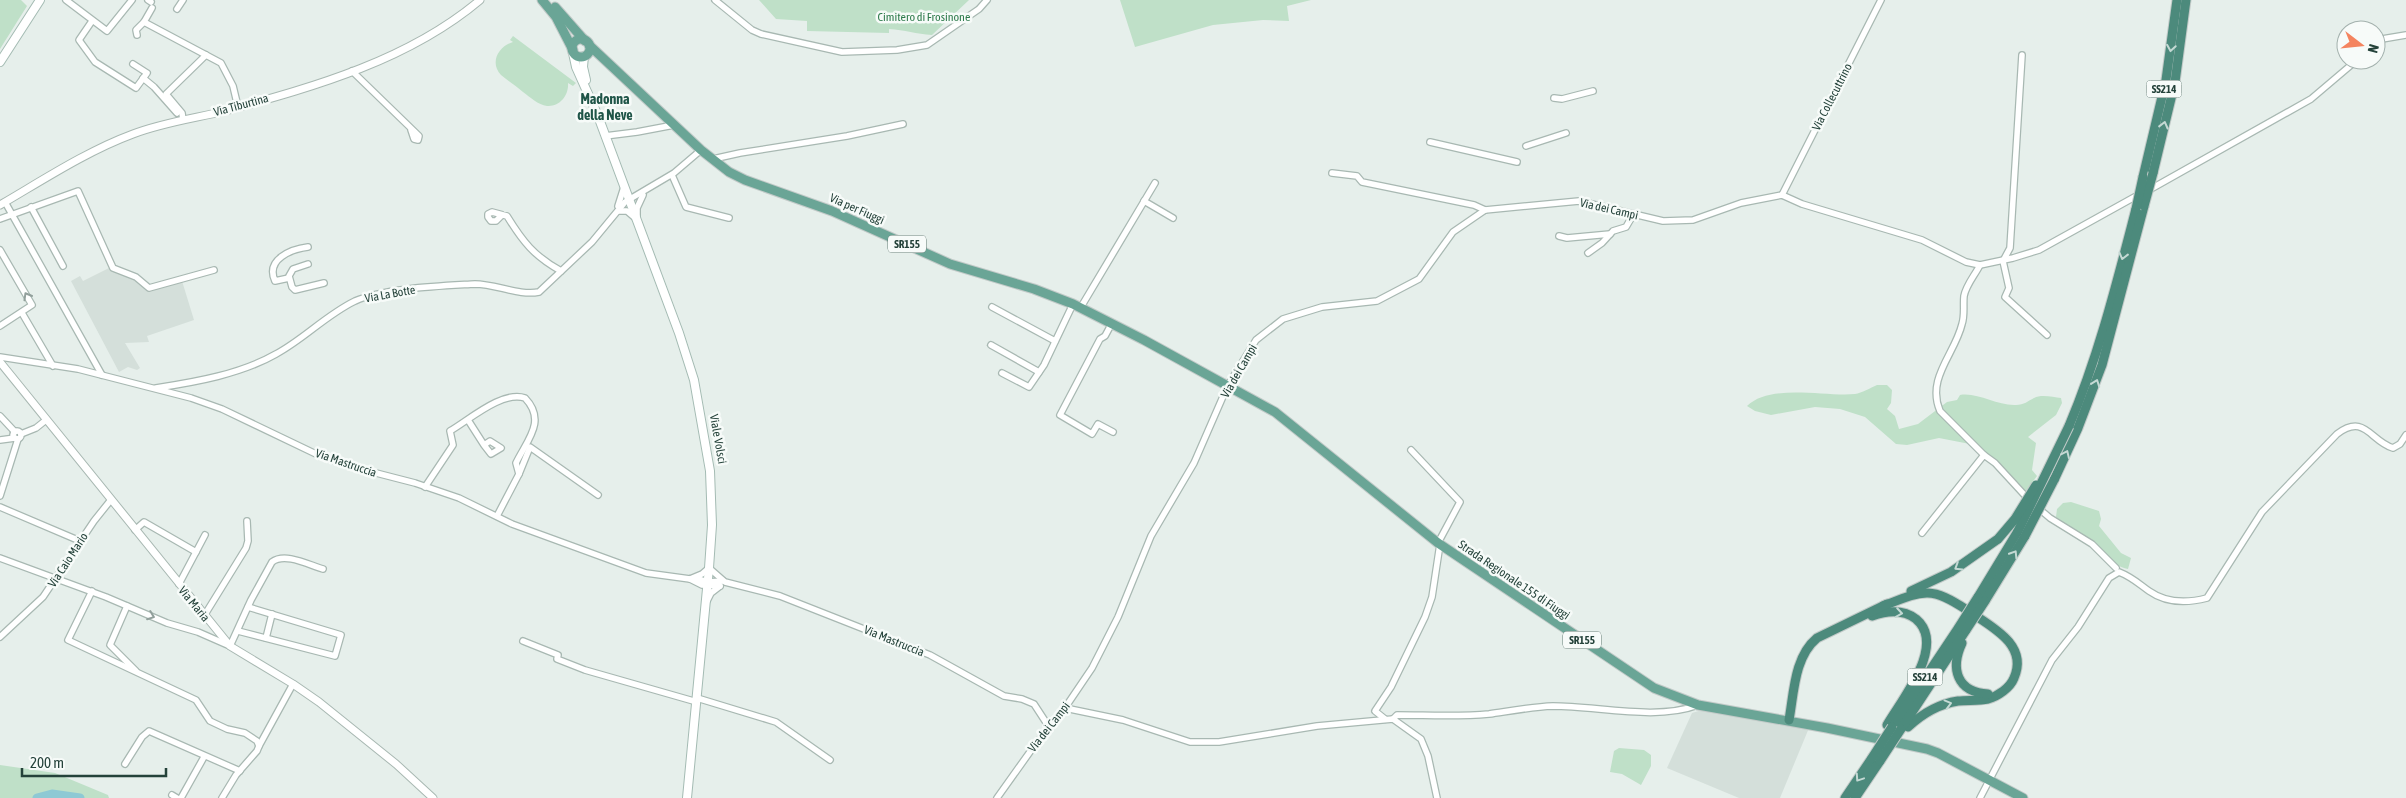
<svg xmlns="http://www.w3.org/2000/svg" width="2406" height="798" viewBox="0 0 2406 798" font-family="'Asap Condensed',sans-serif">
<rect width="100%" height="100%" fill="#e6efeb"/>
<g fill="#d4dfda">
<polygon points="109,268 141,282 150,291 182,281 194,320 147,336 149,342 125,343 140,368 137,370 128,367 119,372 71,281 80,276 83,281"/>
<polygon points="1702,710 1809,728 1780,798 1739,798 1667,768 1692,713"/>
</g>
<g fill="#bfe0c8">
<polygon points="0,0 21,0 27,6 0,49"/>
<path d="M759 0H969L932 35C916 34 905 30 889 29V33L807 31V21L776 19Z"/>
<polygon points="1120,0 1311,0 1287,6 1289,21 1263,20 1213,25 1135,47"/>
<path d="M513 36 576 83 573 86 568 83C569 95 560 107 547 106 538 105 530 97 523 92 516 86 508 81 501 75 489 62 499 46 513 42L510 40Z"/>
<path d="M1877 385H1887L1892 390 1891 403 1887 409 1895 416 1899 429 1918 424 1947 402 1957 400 1960 395C1978 392 1997 406 2016 405 2024 405 2028 401 2034 398 2041 394 2053 397 2061 398L2062 403 2056 415 2028 437 2036 443 2032 470 2037 476 2026 491 2011 484 1975 445 1939 438 1907 445 1896 444 1865 417 1840 409 1815 407 1771 415 1755 411 1747 406C1770 383 1825 397 1855 394 1862 393 1870 388 1877 385Z"/>
<path d="M2071 502 2099 511 2101 519 2099 526 2121 553 2131 558 2128 569C2113 568 2071 528 2056 517L2057 509 2063 503Z"/>
<polygon points="1619,748 1644,750 1651,755 1651,766 1641,785 1622,774 1610,772 1614,751"/>
<polygon points="0,765 55,773 108,795 109,798 0,798"/>
</g>
<g fill="none" stroke-linecap="round" stroke-linejoin="round">
<polyline stroke="#8ec9d4" stroke-width="9" points="37,798 52,794 80,798"/>
<defs>
<g id="minor">
<polyline points="66,0 107,31 132,0"/>
<polyline points="148,0 151,2"/>
<polyline points="715,0 752,30 761,34 842,52 897,50 927,45 979,9 987,0"/>
<polyline points="152,8 144,22 221,63 233,86 238,107"/>
<polyline points="177,9 183,0"/>
<polyline points="92,21 79,40 95,62 136,88 147,73 133,64"/>
<polyline points="137,35 136,30 144,22"/>
<polyline points="2376,44 2382,39 2406,35"/>
<polyline points="2022,55 2010,248 2003,261 2009,288 2005,297 2047,335"/>
<polyline points="352,71 419,136 418,140 414,139 411,130"/>
<polyline points="143,78 154,87 177,113"/>
<polyline points="1554,98 1562,99 1593,91"/>
<polyline points="183,120 182,113 166,94 206,55"/>
<polyline points="605,136 637,132 674,125"/>
<polyline points="1430,142 1517,162"/>
<polyline points="1526,146 1566,133"/>
<polyline points="713,159 740,153 847,136 903,124"/>
<polyline points="1332,173 1357,176 1362,182 1474,205 1485,210"/>
<polyline points="672,175 686,207 729,218"/>
<polyline points="2149,190 2311,99 2357,60"/>
<polyline points="1782,195 1881,0"/>
<polyline points="1782,195 1802,204 1922,240 1966,262 1980,265"/>
<polyline points="1144,201 1173,218"/>
<polyline points="5,202 102,375"/>
<polyline points="618,206 624,187"/>
<polyline points="31,207 63,266"/>
<polyline points="619,211 627,211 634,217"/>
<path d="M502 215 496 221H491L488 217V214L492 212 507 216C523 242 534 256 561 271"/>
<polyline points="637,216 637,208 643,195"/>
<polyline points="0,219 78,191 113,268 136,277 149,288 214,270"/>
<polyline points="1559,236 1567,238 1610,234"/>
<polyline points="0,250 32,305 0,326"/>
<polyline points="1588,253 1602,243 1613,231 1626,227 1633,215"/>
<polyline points="308,264 293,269 289,276 292,287 295,290 324,283"/>
<path d="M289 278 275 281C265 259 292 249 308 247"/>
<polyline points="992,307 1055,341"/>
<polyline points="1081,307 1155,183"/>
<polyline points="22,313 53,366"/>
<polyline points="1112,323 1105,336 1100,339 1060,415 1092,434 1098,424 1113,432"/>
<polyline points="991,345 1039,372"/>
<polyline points="0,357 78,369 191,398 222,409 316,454 349,466 415,483 459,498 512,524 646,573 690,579 702,574 709,568 725,582 780,596 930,655 1004,696 1022,699 1034,704 1049,727"/>
<polyline points="1002,373 1029,387 1044,365 1073,304"/>
<path d="M156 388C196 382 241 374 276 354 304 339 326 315 355 301 384 288 442 286 475 284 496 284 519 296 539 292L592 242 625 202 674 173 701 150"/>
<polyline points="0,416 15,432"/>
<polyline points="468,420 484,445 490,441 501,448 491,454 484,445"/>
<circle cx="17" cy="435" r="4"/>
<polyline points="21,434 36,428 46,420"/>
<polyline points="0,440 15,438"/>
<polyline points="1411,450 1460,502 1438,543"/>
<path d="M1984 455 1940 411C1926 378 1955 354 1962 324 1965 315 1963 305 1964 296 1966 285 1975 275 1980 265L2013 258 2039 250 2140 194"/>
<polyline points="519,474 530,447 598,495"/>
<path d="M425 487 453 445 450 431C469 420 503 390 525 398 547 421 527 440 516 463L519 474 497 516"/>
<polyline points="0,496 18,439"/>
<polyline points="0,507 80,541"/>
<polyline points="2037,507 2050,518 2092,544 2116,568"/>
<polyline points="135,530 144,522 196,552"/>
<polyline points="1922,533 1984,455 1995,463 2030,501"/>
<path d="M0 558 106 597 167 623 198 632 230 646 251 600 272 562C285 552 309 565 323 569"/>
<polyline points="696,578 708,582 723,581"/>
<polyline points="690,579 702,585 720,586"/>
<polyline points="179,584 205,535"/>
<polyline points="92,591 68,640 196,700 210,721 227,729 245,733 257,741 259,746 257,751 236,775 222,798"/>
<polyline points="707,601 711,593 720,586"/>
<polyline points="127,606 110,645 136,671"/>
<polyline points="204,616 246,548 248,541 247,521"/>
<polyline points="238,631 335,656 341,635 248,607"/>
<polyline points="0,637 43,597 94,521 110,501"/>
<polyline points="266,638 272,614"/>
<polyline points="523,641 558,655 557,659 585,670 697,702"/>
<polyline points="697,698 776,722 830,760"/>
<polyline points="1065,708 1123,720 1190,742 1219,742 1317,726 1393,719 1421,739 1428,756 1437,798"/>
<polyline points="1385,719 1375,711 1391,687 1425,617 1432,597 1440,544"/>
<path d="M1393 719 1397 715C1427 715 1458 717 1489 714 1510 711 1531 707 1553 706 1598 706 1656 721 1698 705"/>
<polyline points="259,746 293,684"/>
<polyline points="125,764 142,737 149,731 240,771"/>
<polyline points="172,795 177,798"/>
<polyline points="181,798 204,757"/>
<polyline points="997,798 1032,749 1069,702 1092,668 1118,617 1151,536 1194,463 1228,385 1256,340 1283,319 1322,307 1377,301 1419,279 1453,232 1485,210 1579,201 1663,221 1693,220 1741,203 1782,195"/>
<path d="M1980 798 2052 660 2078 627 2109 578 2119 572C2132 577 2139 584 2149 591 2166 603 2188 603 2207 598L2262 512 2337 434C2365 413 2370 441 2393 448L2400 444 2406 435"/>
</g>
<g id="tertiary">
<path d="M0 205C43 180 87 151 133 134 164 122 197 118 229 110 316 86 409 60 480 0"/>
<polyline points="0,362 230,646 293,684 319,702 396,764 433,798"/>
</g>
<g id="secondary">
<polyline points="573,53 576,67 598,116 679,333 694,380 710,471 712,525 709,568 687,798"/>
<polyline points="584,56 583,67 586,80"/>
<polyline points="0,62 40,0"/>
</g>
<g id="primary">
<polyline points="542,0 556,17 573,50"/>
<polyline points="555,7 585,41"/>
<circle cx="581" cy="48" r="9"/>
<polyline points="589,45 701,150 729,172 745,180 832,211 950,264 1034,289 1073,304 1144,340 1275,412 1438,543 1654,688 1698,705 1827,728 1927,749 1938,753 2023,798"/>
</g>
<g id="trunk">
<polyline points="2153,173 2175,82 2186,0"/>
<polyline points="2143,177 2166,80 2177,0"/>
<path d="M2069 426C2099 355 2117 282 2136 209"/>
<polyline points="2054,480 2078,428 2102,365 2144,206"/>
<polyline points="1911,591 1951,572 1998,539"/>
<polyline points="1978,597 2018,531"/>
<polyline points="1985,601 2025,536"/>
<path d="M1883 606C1924 590 1930 586 1967 610 1990 626 2029 644 2014 678 2010 688 1998 696 1988 699 1979 701 1968 700 1958 701 1938 704 1923 713 1908 727"/>
<path d="M1872 616C1886 611 1903 609 1916 619 1947 645 1902 699 1887 725"/>
<path d="M1962 643C1950 669 1957 692 1988 694"/>
<path d="M1789 720C1794 693 1794 657 1817 638L1887 604"/>
<polyline points="1895,723 1959,627"/>
<polyline points="1901,729 1966,630"/>
<polyline points="1845,798 1872,758"/>
<polyline points="1855,798 1880,761"/>
</g>
</defs>
<use href="#minor" stroke="#a8b8b2" stroke-width="8"/>
<use href="#tertiary" stroke="#a8b8b2" stroke-width="9"/>
<use href="#secondary" stroke="#a4bbb3" stroke-width="10"/>
<use href="#primary" stroke="#c2cac8" stroke-width="11"/>
<use href="#trunk" stroke="#c2cac8" stroke-width="11"/>
<use href="#minor" stroke="#fff" stroke-width="5.5"/>
<use href="#tertiary" stroke="#fff" stroke-width="7"/>
<use href="#secondary" stroke="#fff" stroke-width="8"/>
<use href="#primary" stroke="#6aa596" stroke-width="9"/>
<use href="#trunk" stroke="#4c8a7c" stroke-width="9"/>
<defs>
<g id="trunk-bridge">
<polyline points="2144,206 2153,173"/>
<polyline points="2136,209 2143,177"/>
<polyline points="2018,531 2069,426"/>
<polyline points="2025,536 2054,480"/>
<polyline points="1998,539 2015,519 2036,485"/>
<polyline points="1959,627 1978,597"/>
<polyline points="1966,630 1985,601"/>
<polyline points="1872,758 1892,727"/>
<polyline points="1880,761 1901,729"/>
</g>
</defs>
<use href="#trunk-bridge" stroke="#c2cac8" stroke-width="11" stroke-linecap="butt"/>
<use href="#trunk-bridge" stroke="#4c8a7c" stroke-width="9"/>
</g>
<defs><path id="oneway-chevron" d="M-2-3.5L2.5 0L-2 3.5" fill="none" stroke-width="1.6" stroke-linecap="round" stroke-linejoin="round" transform="scale(1.25)"/></defs>
<g stroke="#c4d9d4">
<use href="#oneway-chevron" transform="translate(2171 48) rotate(99)"/>
<use href="#oneway-chevron" transform="translate(2164 125) rotate(-76)"/>
<use href="#oneway-chevron" transform="translate(2123 256) rotate(104)"/>
<use href="#oneway-chevron" transform="translate(2096 383) rotate(-70)"/>
<use href="#oneway-chevron" transform="translate(2066 454) rotate(-65)"/>
<use href="#oneway-chevron" transform="translate(2014 554) rotate(-58)"/>
<use href="#oneway-chevron" transform="translate(1958 567) rotate(148)"/>
<use href="#oneway-chevron" transform="translate(1899 613) rotate(9)"/>
<use href="#oneway-chevron" transform="translate(1948 704) rotate(-15)"/>
<use href="#oneway-chevron" transform="translate(1859 778) rotate(124)"/>
</g>
<g stroke="#92a09c">
<use href="#oneway-chevron" transform="translate(27 296) rotate(-120)"/>
<use href="#oneway-chevron" transform="translate(151 616) rotate(21)"/>
</g>
<g text-anchor="middle" dominant-baseline="central" stroke-width="5" stroke-linejoin="round" paint-order="stroke">
<g fill="#f7fbf9" stroke="#637a73" stroke-width="1">
<rect x="2146.5" y="80.5" width="35" height="17" rx="4"/>
<rect x="888" y="235.5" width="38" height="17" rx="4"/>
<rect x="1563" y="631.5" width="38" height="17" rx="4"/>
<rect x="1907.5" y="668.5" width="35" height="17" rx="4"/>
</g>
<g font-size="11" font-weight="bold" fill="#24423a">
<text x="2164" y="89">SS214</text>
<text x="907" y="244">SR155</text>
<text x="1582" y="640">SR155</text>
<text x="1925" y="677">SS214</text>
</g>
<g font-size="12" fill="#2d7a4b" stroke="#f7fbf9">
<text x="924" y="17">Cimitero di Frosinone</text>
</g>
<g font-size="12" fill="#24423a" stroke="#f7fbf9">
<text transform="translate(1832 97) rotate(-63)">Via Collecuttrino</text>
<text transform="translate(241 105) rotate(-15)">Via Tiburtina</text>
<text transform="translate(857 209) rotate(24)">Via per Fiuggi</text>
<text transform="translate(1609 209) rotate(13)">Via dei Campi</text>
<text transform="translate(390 294) rotate(-10)">Via La Botte</text>
<text transform="translate(1239 371) rotate(-60)">Via dei Campi</text>
<text transform="translate(718 439) rotate(80)">Viale Volsci</text>
<text transform="translate(346 463) rotate(19)">Via Mastruccia</text>
<text transform="translate(68 560) rotate(-57)">Via Caio Mario</text>
<text transform="translate(1514 580) rotate(34)">Strada Regionale 155 di Fiuggi</text>
<text transform="translate(194 604) rotate(51)">Via Maria</text>
<text transform="translate(894 641) rotate(22)">Via Mastruccia</text>
<text transform="translate(1049 727) rotate(-52)">Via dei Campi</text>
</g>
<g font-size="14" font-weight="bold" fill="#1f5548" stroke="#f7fbf9">
<text x="605" y="99">Madonna<tspan x="605" dy="16">della Neve</tspan></text>
</g>
</g>
<g transform="translate(2361 45) rotate(106)"><circle r="24" fill="#f7fbf9" stroke="#a3b1ad"/>
<path d="M0-4L9 19L0 12L-9 19Z" fill="#f4845f"/>
<text y="-8" font-size="14" font-weight="bold" text-anchor="middle" fill="#24423a">N</text>
</g>
<path d="M22 768v8h144v-8" fill="none" stroke="#24423a" stroke-width="2.5"/>
<text x="30" y="768" font-size="15" fill="#24423a" stroke="#f7fbf9" stroke-width="4" paint-order="stroke">200 m</text>
</svg>
